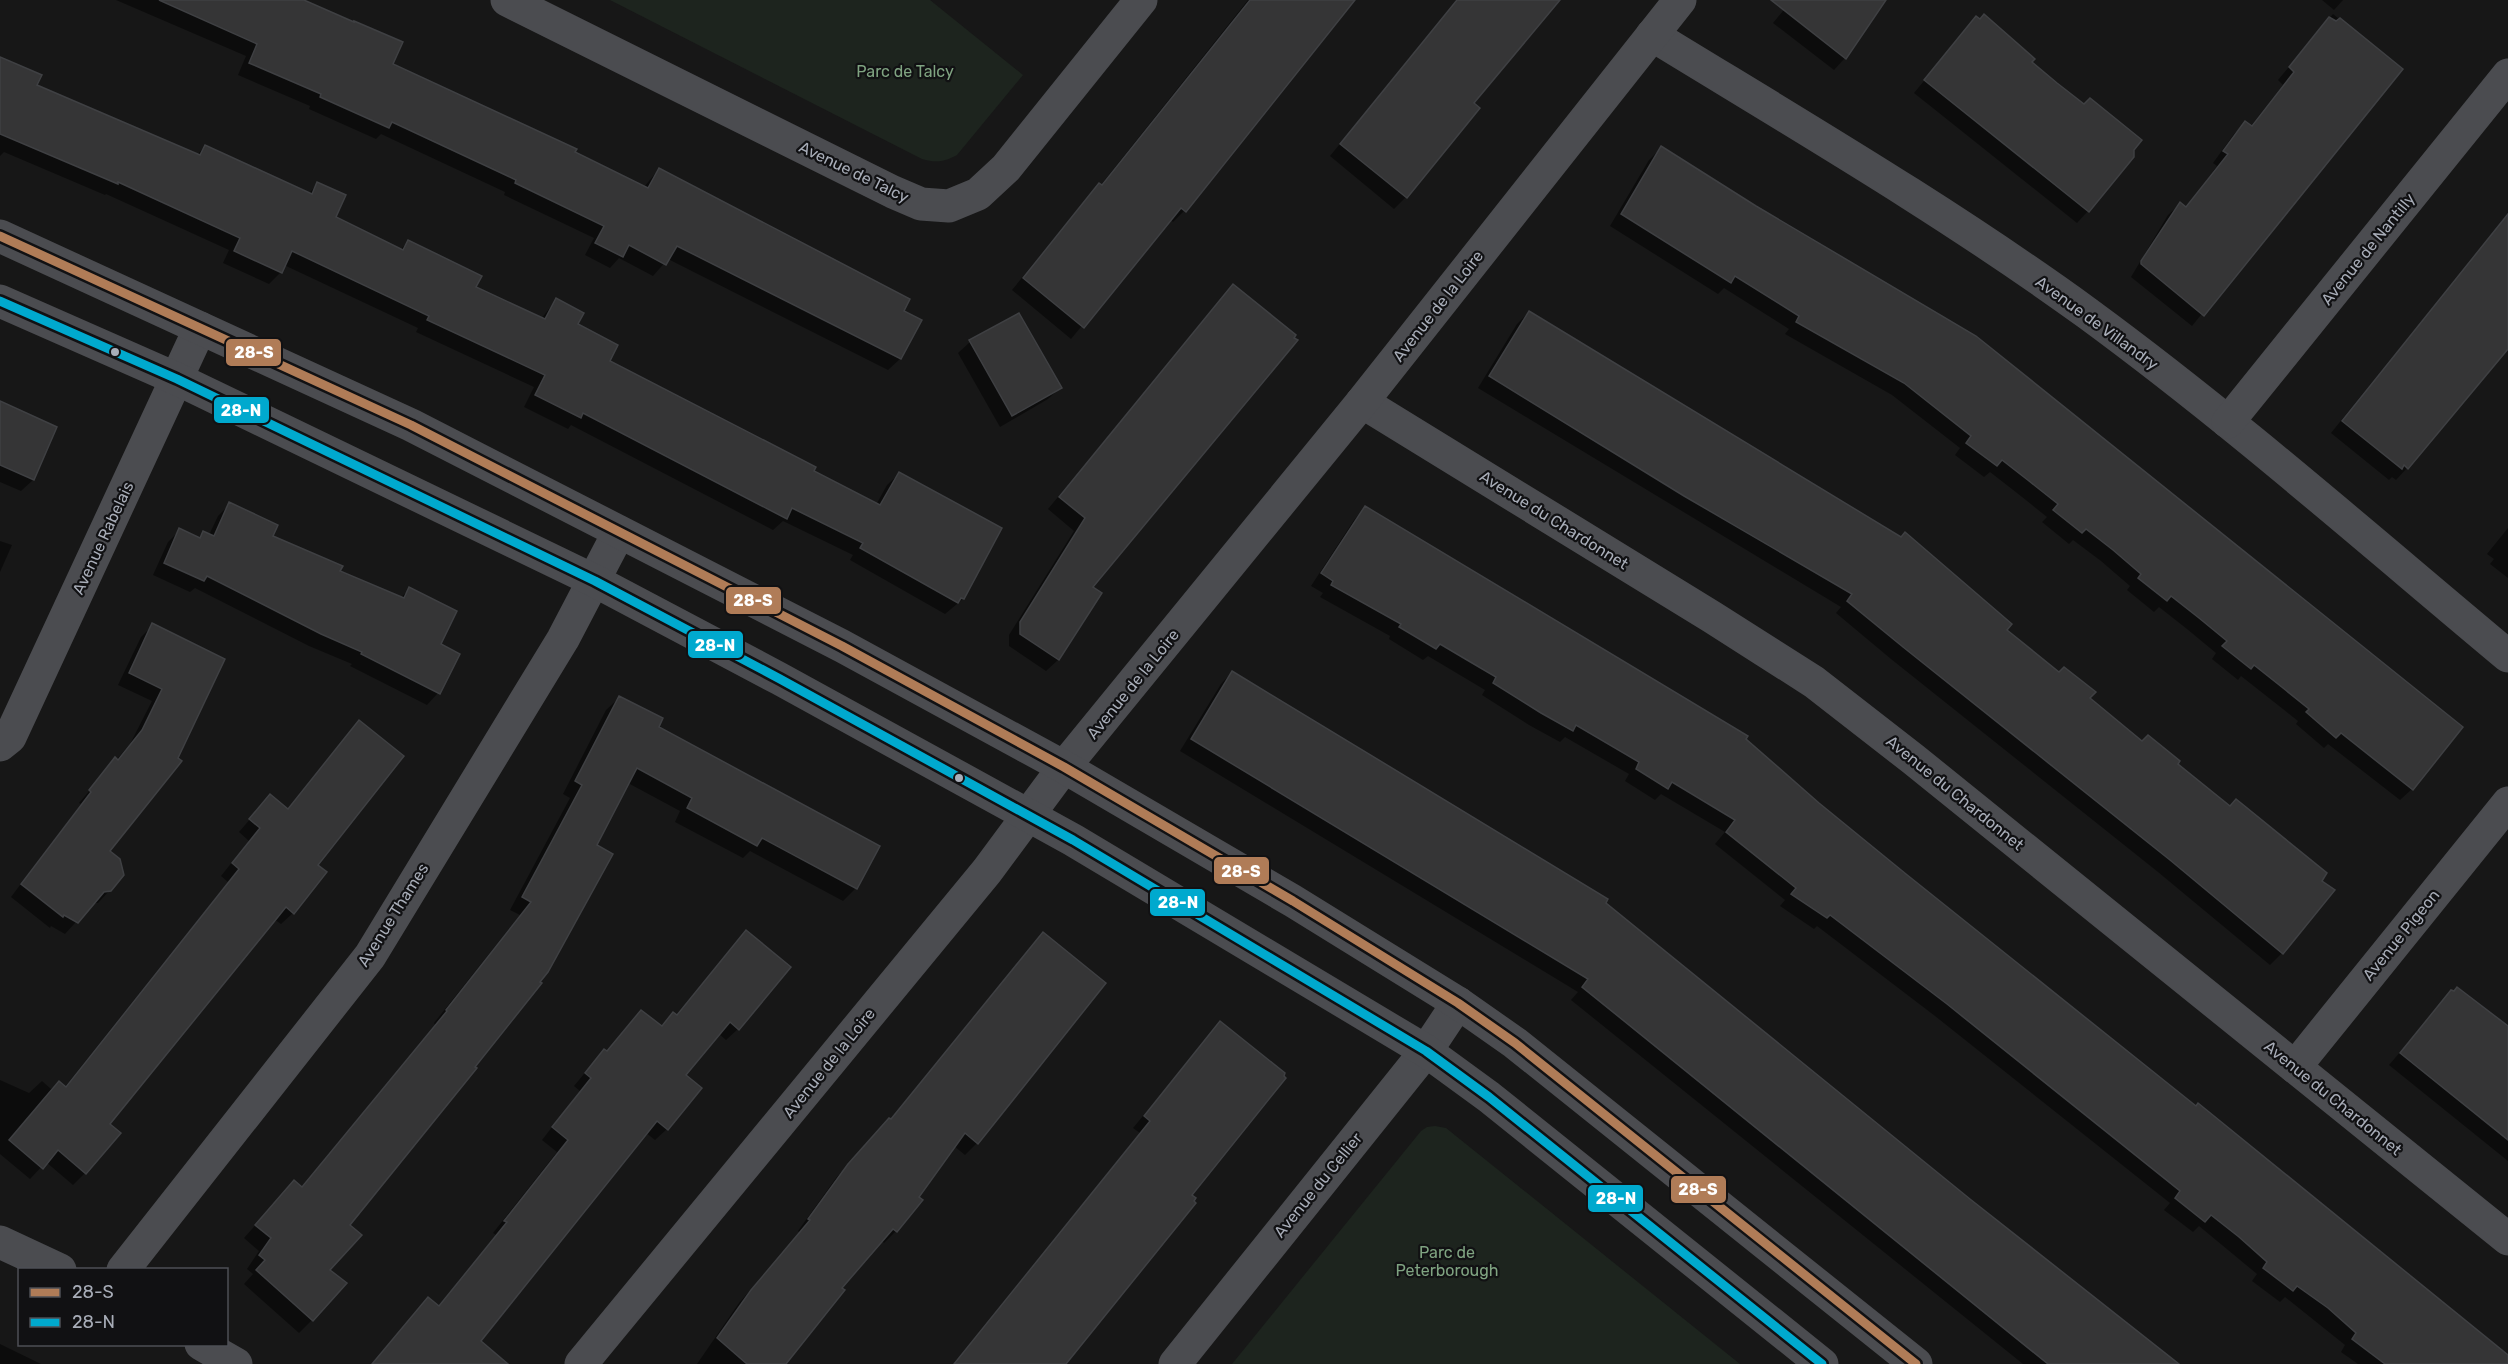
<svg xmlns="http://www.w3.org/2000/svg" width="2508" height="1364" viewBox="0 0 2508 1364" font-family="Rubik,sans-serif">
<rect width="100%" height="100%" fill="#171717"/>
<g fill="#1d241e">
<path d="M610 0H930L1023 75 957 155C944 162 936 163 922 159Z"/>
<polygon points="1435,1126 1446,1128 1740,1364 1232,1364 1421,1131 1427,1127"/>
</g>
<g fill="#0007">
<polygon points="116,0 300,0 391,64 644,187 659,169 920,321 900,359 888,370 668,259 653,276 619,258 610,268 585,255 594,238 504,195 505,192 381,134 376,139 309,109 310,106 238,75 246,56"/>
<polygon points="1248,0 1352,0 1185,210 1173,222 1170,219 1071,339 1012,290 1088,197 1100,186"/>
<polygon points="1458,0 1556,0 1472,103 1406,197 1394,209 1330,156"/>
<polygon points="1792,0 1886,0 1845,58 1834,70 1773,23"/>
<polygon points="2322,0 2343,0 2334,10"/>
<polygon points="2333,14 2401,69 2192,326 2131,277 2168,215 2180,204 2185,208 2195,196 2217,166 2213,163 2234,134 2245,123 2250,127 2283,85 2278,80"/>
<polygon points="1976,18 2030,63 2088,211 2077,223 1914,93"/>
<polygon points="0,59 35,86 197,155 205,146 308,194 318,184 334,218 400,250 408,242 474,288 541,319 556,300 608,362 876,505 887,485 899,474 1000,528 963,599 945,614 850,560 853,555 783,521 773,530 571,425 568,429 524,407 534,387 416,332 418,328 284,265 281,272 269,284 223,263 229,250 106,194 105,195 4,152 0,156"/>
<polygon points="1661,148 2412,789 2400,800 2328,744 2324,748 2296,724 2298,721 2241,676 2238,680 2212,659 2216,653 2187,629 2159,607 2154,612 2127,590 2130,586 2101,561 2073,540 2069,544 2042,522 2047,517 2017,493 1990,472 1984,477 1955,455 1960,448 1892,395 1785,334 1789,329 1724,288 1718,294 1610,226 1649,160"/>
<polygon points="2508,214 2508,347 2407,468 2396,480 2392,477 2389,480 2331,433"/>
<polygon points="1233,286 1091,587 1100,593 1058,660 1046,671 1009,646 1009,635 1074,531 1048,509"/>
<polygon points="1529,312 2004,630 2142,743 2176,764 2282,953 2270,965 2158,872 1891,659 1836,613 1841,607 1478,388 1517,324"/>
<polygon points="970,342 1060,388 1048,399 1000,427 958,353"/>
<polygon points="0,403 56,428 33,480 21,491 0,482"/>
<polygon points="230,504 271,537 338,571 400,598 410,589 439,645 438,693 427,705 350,666 352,664 309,646 195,588 190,592 153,575 168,542 180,530 198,538 203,533 209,535 218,516"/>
<polygon points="1365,508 1744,739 1818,804 2508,1356 2508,1364 2358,1364 2341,1352 2345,1345 2285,1297 2280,1302 2252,1281 2257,1274 2199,1226 2193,1232 2164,1210 2170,1203 1935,1016 1817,926 1814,929 1780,906 1785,900 1715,844 1725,832 1661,794 1655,800 1625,781 1629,774 1565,737 1560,742 1529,725 1482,695 1485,690 1428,656 1423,660 1389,639 1390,636 1320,597 1323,593 1311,586 1354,520"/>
<polygon points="2508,528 2508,578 2490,564 2494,559 2487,554"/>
<polygon points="0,541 12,545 0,572"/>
<polygon points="153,625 176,758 108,851 110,890 98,903 93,903 65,934 51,926 50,928 11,897 81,804 79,803 130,744 152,701 118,685 141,637"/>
<polygon points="1232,672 1673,960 2176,1364 2023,1364 1571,1000 1578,992 1180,751 1221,684"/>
<polygon points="619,698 856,888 843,901 750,851 743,858 675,822 680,811 628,783 595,846 538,982 348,1226 327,1271 312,1320 299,1333 244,1284 253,1274 247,1269 259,1251 244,1238 294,1182 301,1188 435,1025 434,1023 520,915 510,910 570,798 563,794 606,710"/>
<polygon points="359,722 316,865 293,913 281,924 274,919 108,1124 85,1173 73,1185 46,1162 30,1179 0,1154 0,1080 29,1093 42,1081 51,1089 58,1082 64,1088 228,882 221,876 249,841 239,832 270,796 287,810"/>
<polygon points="746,932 738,1029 726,1040 718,1033 683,1075 667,1129 655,1140 645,1132 478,1341 476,1364 372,1364 438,1307 496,1235 493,1233 557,1152 542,1140 580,1091 574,1086 593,1063 605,1051 606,1052 641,1012 660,1027 673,1014 675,1016"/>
<polygon points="1043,934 977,1143 965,1155 954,1146 896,1231 884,1243 881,1240 840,1288 784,1364 697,1364 739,1303 800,1233 798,1231 836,1178 890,1120"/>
<polygon points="2452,992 2508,1034 2508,1161 2389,1065"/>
<polygon points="1220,1023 1190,1195 1064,1364 954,1364 1140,1133 1133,1128"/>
<polygon points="0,1344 41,1364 0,1364"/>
</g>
<g fill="#353536" stroke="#3f4043" stroke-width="1.5">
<polygon points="159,0 304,0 354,22 354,21 403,42 393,64 577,149 575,152 648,188 659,168 910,299 904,311 922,320 901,359 677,246 666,265 629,245 623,257 595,243 604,226 515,183 516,180 392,122 389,128 320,97 321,94 249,63 257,44"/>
<polygon points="1250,0 1355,0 1186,212 1181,208 1084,328 1023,278 1099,183 1102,185"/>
<polygon points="1457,0 1560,0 1474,103 1480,108 1407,198 1340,144"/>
<polygon points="1771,0 1886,0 1846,59"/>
<polygon points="1984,14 2035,59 2032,62 2057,83 2084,104 2090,98 2142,140 2134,150 2134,157 2089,212 1924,80 1976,16 1980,19"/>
<polygon points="2329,17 2336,21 2340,18 2403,69 2204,316 2141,264 2141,261 2180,202 2186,207 2228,154 2223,151 2245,121 2252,126 2294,72 2289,67"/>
<polygon points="0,57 42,75 37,85 200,155 205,145 312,194 317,182 346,195 336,217 403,250 408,240 482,276 476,287 545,319 556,298 584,313 578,324 618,345 610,361 816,467 814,471 880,505 899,472 1002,528 964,599 961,598 958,603 860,548 863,543 792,508 787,519 583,413 581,418 535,395 545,375 427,320 429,316 292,251 282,273 234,251 240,238 118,182 118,184 0,134"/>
<polygon points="1661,146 1756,206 1976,336 2463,727 2413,790 2341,733 2336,738 2306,712 2309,709 2283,688 2254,665 2251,669 2222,646 2227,641 2199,618 2171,596 2167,601 2138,578 2141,574 2113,550 2086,529 2082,533 2053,510 2058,504 2029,481 2002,460 1997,466 1966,443 1971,436 1904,383 1796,322 1799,316 1735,276 1731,283 1621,214"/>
<polygon points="2508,214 2508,349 2408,469 2404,465 2402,469 2342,421"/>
<polygon points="1233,284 1296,335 1294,338 1298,340 1093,587 1102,593 1059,660 1020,634 1020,622 1085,518 1059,497"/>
<polygon points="1529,311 1901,537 1905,532 2012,624 2007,630 2059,672 2064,667 2096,692 2090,698 2142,741 2148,735 2180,761 2178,764 2230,806 2236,799 2327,873 2322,881 2335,890 2283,954 2170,860 1903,647 1847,601 1852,594 1684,496 1489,376"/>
<polygon points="1019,313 1062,388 1012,416 969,340"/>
<polygon points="0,401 57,427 34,480 0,465"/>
<polygon points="229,502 278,525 273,536 343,566 340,571 404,598 409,587 457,611 441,644 460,654 440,694 361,654 362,652 321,634 207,576 204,581 164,563 179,528 200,538 203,531 214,536"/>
<polygon points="1365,506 1748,736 1746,739 1819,803 1906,874 2196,1106 2198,1103 2508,1355 2508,1364 2385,1364 2352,1339 2356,1333 2328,1308 2297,1286 2293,1291 2263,1268 2267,1262 2239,1237 2211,1215 2205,1222 2175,1198 2180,1191 1947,1004 1830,915 1827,918 1791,894 1796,888 1726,832 1735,820 1672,782 1668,789 1636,769 1639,762 1576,725 1573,731 1541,713 1493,683 1496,677 1467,660 1440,644 1436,649 1399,627 1401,624 1331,585 1333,581 1321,573"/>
<polygon points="152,623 225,659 178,758 182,761 110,851 120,859 124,875 111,891 104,892 78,923 64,915 63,917 21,884 91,792 89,790 115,757 118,760 142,730 162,689 129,673"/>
<polygon points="1232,671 1608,899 1606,903 1970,1199 2179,1364 2048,1364 1582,987 1588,979 1191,739"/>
<polygon points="619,696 663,718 659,727 880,846 857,889 762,838 757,846 687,808 692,798 637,768 597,845 613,854 548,972 540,982 542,983 475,1067 477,1068 350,1225 362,1235 330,1270 347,1283 313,1321 256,1270 265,1260 259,1255 271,1238 255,1225 294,1180 302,1187 447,1011 446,1010 531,902 522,897 582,785 575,781"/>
<polygon points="359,720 404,756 318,865 327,872 294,914 286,907 110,1124 121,1133 86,1174 58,1150 43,1169 9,1140 59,1081 66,1087 239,869 232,863 260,828 249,819 270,794 288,809"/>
<polygon points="746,930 791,967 739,1030 730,1022 686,1075 702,1088 668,1130 657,1121 481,1341 508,1364 372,1364 428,1297 439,1306 507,1222 504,1221 568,1140 552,1127 591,1078 585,1073 604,1049 607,1051 641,1010 662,1026 673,1012 677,1015"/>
<polygon points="1043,932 1106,983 978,1144 965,1133 919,1197 923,1200 897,1232 893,1229 842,1288 845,1290 786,1364 747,1364 717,1338 751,1290 810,1220 808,1219 848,1164 889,1118 891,1119"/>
<polygon points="2457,987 2508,1026 2508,1140 2400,1053 2451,990 2454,991"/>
<polygon points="1220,1021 1285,1073 1284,1076 1286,1078 1192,1195 1196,1198 1194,1201 1196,1203 1066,1364 954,1364 1150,1121 1144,1116"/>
</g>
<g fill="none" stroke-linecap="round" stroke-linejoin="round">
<g stroke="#4b4c50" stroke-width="33">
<polyline points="507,0 893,192 921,204 949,206 978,194 1006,168 1141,0"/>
<path d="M1652 35C1799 125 1948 212 2087 313 2233 420 2369 540 2508 656"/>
<polyline points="1362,402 1712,617 1814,682 1913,759 2508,1239"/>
<polyline points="2228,422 2508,75"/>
<polyline points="0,745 10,737 200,328"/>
<polyline points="2295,1067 2508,803"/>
<polyline points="0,1242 60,1270"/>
<polyline points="123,1270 370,956 563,639 619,532"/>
<polyline points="201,1344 236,1364"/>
<polyline points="581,1364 987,871 1064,767 1362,402 1680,0"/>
<polyline points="1175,1364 1426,1051 1458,1003"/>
</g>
<g stroke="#4b4c50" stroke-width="33">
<polyline points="0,236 411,425 842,646 1064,767 1293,901 1458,1003 1515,1043 1916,1364"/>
<polyline points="0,301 177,379 595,581 780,679 1073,840 1426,1051 1489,1097 1822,1364"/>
</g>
<defs>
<polyline id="bus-1" points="0,236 411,425 842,646 1064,767 1293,901 1458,1003 1515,1043 1916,1364"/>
<polyline id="bus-2" points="0,301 177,379 595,581 780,679 1073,840 1426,1051 1489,1097 1822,1364"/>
</defs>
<use href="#bus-1" stroke="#111113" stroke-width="14"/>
<use href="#bus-2" stroke="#111113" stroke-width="14"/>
<use href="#bus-1" stroke="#b07c57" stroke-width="9"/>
<use href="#bus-2" stroke="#00a9ce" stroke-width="9"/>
</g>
<g fill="#a8adb8" stroke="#111113" stroke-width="2">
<circle cx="115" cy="352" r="5"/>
<circle cx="959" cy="778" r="5"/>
</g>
<g text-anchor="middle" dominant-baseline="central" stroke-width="4.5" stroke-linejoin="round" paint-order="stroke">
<g font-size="16" fill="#7fa381" stroke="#111113">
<text x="905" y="71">Parc de Talcy</text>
<text x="1447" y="1252">Parc de<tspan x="1447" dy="18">Peterborough</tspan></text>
</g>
<g font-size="16" fill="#a8adb8" stroke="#111113">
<text transform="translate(854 172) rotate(26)">Avenue de Talcy</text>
<text transform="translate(2368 249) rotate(-51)">Avenue de Nantilly</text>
<text transform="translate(1438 306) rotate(-52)">Avenue de la Loire</text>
<text transform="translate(2097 323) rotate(36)">Avenue de Villandry</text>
<text transform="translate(1554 520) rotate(32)">Avenue du Chardonnet</text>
<text transform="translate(103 538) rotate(-65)">Avenue Rabelais</text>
<text transform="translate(1133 684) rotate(-51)">Avenue de la Loire</text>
<text transform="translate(1955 793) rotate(39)">Avenue du Chardonnet</text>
<text transform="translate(393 915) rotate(-58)">Avenue Thames</text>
<text transform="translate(2401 935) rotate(-51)">Avenue Pigeon</text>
<text transform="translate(829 1063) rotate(-51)">Avenue de la Loire</text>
<text transform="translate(2333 1098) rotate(39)">Avenue du Chardonnet</text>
<text transform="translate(1318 1185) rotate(-51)">Avenue du Cellier</text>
</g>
</g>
<g stroke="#111113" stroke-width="2">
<rect x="225" y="338" width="57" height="29" rx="6" fill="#b07c57"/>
<rect x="213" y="396" width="57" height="28" rx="6" fill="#00a9ce"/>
<rect x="725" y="586" width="57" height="29" rx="6" fill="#b07c57"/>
<rect x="687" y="630" width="57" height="29" rx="6" fill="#00a9ce"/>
<rect x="1213" y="856" width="57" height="29" rx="6" fill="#b07c57"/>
<rect x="1149" y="888" width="57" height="29" rx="6" fill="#00a9ce"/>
<rect x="1670" y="1175" width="57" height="29" rx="6" fill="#b07c57"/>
<rect x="1587" y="1184" width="57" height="29" rx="6" fill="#00a9ce"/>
</g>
<g font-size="16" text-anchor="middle" font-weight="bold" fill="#fff">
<text x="254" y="358">28-S</text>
<text x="241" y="416">28-N</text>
<text x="753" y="606">28-S</text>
<text x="715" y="651">28-N</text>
<text x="1241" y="877">28-S</text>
<text x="1178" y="908">28-N</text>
<text x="1698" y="1195">28-S</text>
<text x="1616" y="1204">28-N</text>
</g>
<rect x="18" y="1268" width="210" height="78" fill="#111113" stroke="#4d4f55" stroke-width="1.5"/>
<rect x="30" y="1288" width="30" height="9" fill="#b07c57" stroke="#4d4f55" stroke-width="1.5"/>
<text x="72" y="1298" font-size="18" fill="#a8adb8">28-S</text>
<rect x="30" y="1318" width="30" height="9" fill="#00a9ce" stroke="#4d4f55" stroke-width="1.5"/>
<text x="72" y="1328" font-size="18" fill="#a8adb8">28-N</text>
</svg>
